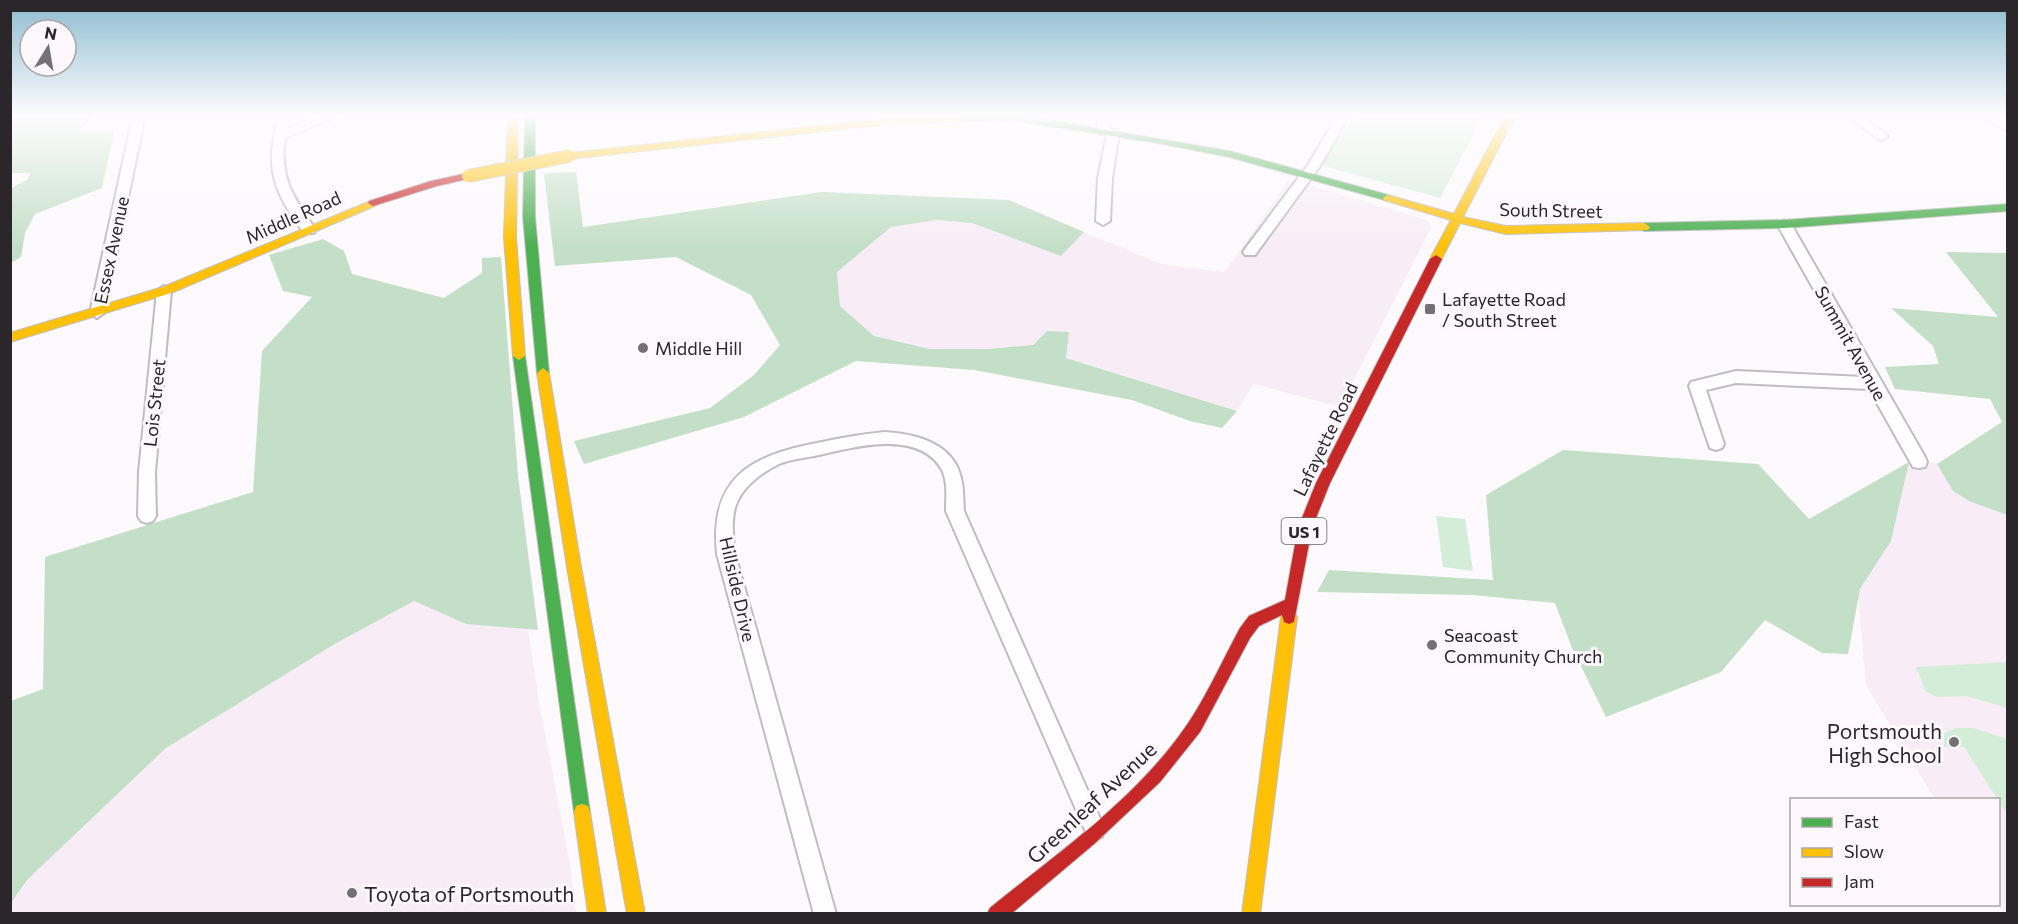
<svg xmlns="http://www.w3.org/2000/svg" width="2018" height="924" viewBox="0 0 2018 924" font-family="Commissioner,sans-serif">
<rect width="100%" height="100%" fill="#fdf9fc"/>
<g fill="#f8edf6">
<polygon points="1289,179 1424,219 1430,223 1431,228 1340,407 1254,384 1237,411 1065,357 1069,332 1033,345 988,349 930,349 874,336 840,306 837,272 863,248 891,227 937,220 972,223 1061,256 1084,232 1161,264 1225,272"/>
<polygon points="1909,462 1949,464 2007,508 2007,913 2004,913 1999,904 1998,800 1935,799 1866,685 1858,593 1891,541"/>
<polygon points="414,601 466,624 528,629 539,703 569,858 576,913 11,914 11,903 27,880 166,748 333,645"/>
</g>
<g fill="#d4edd8">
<polygon points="1354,116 1483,116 1440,198 1320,165"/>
<polygon points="1436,516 1465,519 1473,571 1443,567"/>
<polygon points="2007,662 2007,708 1966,696 1937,697 1926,692 1916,667"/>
<polygon points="1957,728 1974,728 2007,739 2007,814 1964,747 1944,747 1944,733"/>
</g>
<g fill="#c4dfc7">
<polygon points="11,116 94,116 78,132 114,132 102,188 35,214 25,233 21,257 11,263 11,188 27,180 31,173 11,173"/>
<polygon points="576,172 583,227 822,192 1009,200 1084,232 1061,256 972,223 937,220 891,227 837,272 840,306 874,336 930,349 988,349 1033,345 1047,331 1069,332 1066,358 1237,411 1222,428 1190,421 1132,400 974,370 856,361 744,417 584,464 574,441 710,408 754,375 780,345 751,295 676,257 555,266 544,173"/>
<polygon points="323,239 344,251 352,274 444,298 482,273 482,258 501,257 518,476 538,630 466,624 414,601 333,645 166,748 27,880 11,903 11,701 43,689 45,557 253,492 262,351 312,297 283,291 269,255"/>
<polygon points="1946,252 2007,253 2007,515 1969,501 1953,491 1937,464 2002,422 1990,399 1895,389 1885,367 1939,364 1933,346 1891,308 1998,317"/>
<polygon points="1563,450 1758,464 1809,519 1909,462 1891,541 1860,589 1848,654 1822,653 1765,620 1721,672 1606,717 1572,648 1555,603 1473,595 1317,592 1329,570 1493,580 1486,495"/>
</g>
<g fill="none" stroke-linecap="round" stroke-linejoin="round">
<defs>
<g id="street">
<polygon points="133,116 145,116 104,313 97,318 90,313"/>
<path d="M279 116H291L287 128 320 116H338L285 138C279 179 294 198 316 230L314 233H304C273 192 264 166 279 116Z"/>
<polygon points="1096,116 1108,116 1110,130 1117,130 1119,133 1112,178 1110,221 1103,225 1096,221 1098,178 1107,134 1100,134"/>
<polygon points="1337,116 1349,116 1320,166 1255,255 1245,255 1243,252 1245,249 1308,165"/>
<polygon points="1849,116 1863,116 1888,136 1882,140 1878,139"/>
<polygon points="1986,116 2000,116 2008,122 2008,133"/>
<polygon points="1784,220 1791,224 1925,457 1927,462 1925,467 1919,468 1913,467 1869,389 1736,383 1706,390 1724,444 1722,448 1716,450 1710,448 1689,386 1691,382 1736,371 1863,377 1777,224"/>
<polygon points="164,286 171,291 155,472 156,516 153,521 147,523 141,521 138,516 139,472 157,291"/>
<path d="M885 432C916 434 953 443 961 478 964 489 963 500 964 511L1105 830 1102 837 1095 840 1088 837 946 511C946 498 948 482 942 470 919 429 855 447 819 455 806 458 791 459 779 464 763 472 746 484 738 500 730 516 733 537 735 554L836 914H814L717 554C709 478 750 456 817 443 840 438 862 434 885 432Z"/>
</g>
<g id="fast">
<polygon points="525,116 535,116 535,217 549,373 543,378 537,373 523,217"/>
<polygon points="1025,116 1230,151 1392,196 1393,198 1388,201 1229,157 1157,143 1009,120 958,122 953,119 956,116"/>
<polygon points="2008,204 2008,211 1784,228 1644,231 1638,227 1644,223 1784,220"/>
<polygon points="519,352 525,356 590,812 588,818 582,820 576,818 574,812 513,356"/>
</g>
<g id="slow">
<polygon points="508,116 518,116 516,237 525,356 519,360 513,356 504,237"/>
<polygon points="960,116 963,119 958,122 890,124 569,159 564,156 569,153 890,118"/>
<polygon points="1505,116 1515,116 1463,217 1506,226 1644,223 1650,227 1648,230 1506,234 1460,223 1440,262 1432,262 1430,259 1451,220 1384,200 1383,198 1388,195 1454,214"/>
<polygon points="373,200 377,201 377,205 171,293 10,342 10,333 163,287"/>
<polygon points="543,368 549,373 581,567 645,914 627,914 567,567 537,373"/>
<polygon points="1289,610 1294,612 1297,617 1260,914 1242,914 1281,617 1284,612"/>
<polygon points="582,804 588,806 590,812 606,914 588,914 574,812 576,806"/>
</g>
<g id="jam">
<polygon points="468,173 472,174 472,178 437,186 373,206 368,203 369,201 431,181"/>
<path d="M1436 255 1442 259 1330 483 1312 528 1294 622 1289 624 1284 622 1282 615 1259 626 1250 638 1200 732 1160 782 1094 844 1011 914H987L990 908C1055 855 1129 804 1179 736 1204 703 1220 665 1240 628L1249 616 1285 600 1298 528 1316 483 1430 259Z"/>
</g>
</defs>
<use href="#street" stroke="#c0bdc0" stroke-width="4"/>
<use href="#fast" stroke="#c0bdc0" stroke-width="2"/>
<use href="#slow" stroke="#c0bdc0" stroke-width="2"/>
<use href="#jam" stroke="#c0bdc0" stroke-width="2"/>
<use href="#street" fill="#fffeff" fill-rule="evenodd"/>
<use href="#fast" fill="#4caf50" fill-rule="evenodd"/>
<use href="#slow" fill="#ffc107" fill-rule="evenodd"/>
<use href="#jam" fill="#c62828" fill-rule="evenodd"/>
<defs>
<polyline id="slow-bridge" points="468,176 569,156"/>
</defs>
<use href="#slow-bridge" stroke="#c0bdc0" stroke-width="14" stroke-linecap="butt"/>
<use href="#slow-bridge" stroke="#ffc107" stroke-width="12"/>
</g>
<linearGradient id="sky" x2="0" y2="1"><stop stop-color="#8dbcd0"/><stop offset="0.47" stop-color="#fefcfe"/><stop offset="1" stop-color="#fefcfe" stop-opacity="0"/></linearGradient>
<rect width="2018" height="246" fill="url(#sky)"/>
<g fill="#747073" stroke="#fef8fd" stroke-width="2">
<rect x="1424" y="303" width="12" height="12" rx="3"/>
<circle cx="643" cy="348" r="6"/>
<circle cx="1432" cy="645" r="6"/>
<circle cx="1954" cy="742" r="6"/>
<circle cx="352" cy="893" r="6"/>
</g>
<g text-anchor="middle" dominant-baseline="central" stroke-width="6" stroke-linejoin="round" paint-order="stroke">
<rect fill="#fef8fd" stroke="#6a6569" stroke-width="1.5" x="1281.5" y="518" width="45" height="26" rx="4.5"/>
<g font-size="16" font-weight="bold" fill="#2a2629">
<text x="1304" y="531">US 1</text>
</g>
<g font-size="18" fill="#2a2629" stroke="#fef8fd">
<text transform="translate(1551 210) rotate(1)">South Street</text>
<text transform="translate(293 217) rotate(-24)">Middle Road</text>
<text transform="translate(111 250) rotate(-78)">Essex Avenue</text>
<text transform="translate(1851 343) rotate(61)">Summit Avenue</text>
<text transform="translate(154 403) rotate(-84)">Lois Street</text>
<text transform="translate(1325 439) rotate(-64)">Lafayette Road</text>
<text transform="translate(738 589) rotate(77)">Hillside Drive</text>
</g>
<g font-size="18" fill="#2a2629" stroke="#fef8fd" text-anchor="start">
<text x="1442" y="299">Lafayette Road<tspan x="1442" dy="21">/ South Street</tspan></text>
<text x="655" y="348">Middle Hill</text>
<text x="1444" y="635">Seacoast<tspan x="1444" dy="21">Community Church</tspan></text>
</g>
<g font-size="21" fill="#2a2629" stroke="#fef8fd" text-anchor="end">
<text x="1942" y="730">Portsmouth<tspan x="1942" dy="24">High School</tspan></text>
<text x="364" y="893" text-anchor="start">Toyota of Portsmouth</text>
</g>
<g font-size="21" fill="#2a2629" stroke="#fef8fd">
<text transform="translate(1091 802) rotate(-43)">Greenleaf Avenue</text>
</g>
</g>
<rect width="2018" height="924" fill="none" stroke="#2a2629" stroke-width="24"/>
<rect x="1790" y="798" width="210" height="108" fill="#fef8fd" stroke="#a9a4a8" stroke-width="1.5"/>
<rect x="1802" y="818" width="30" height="9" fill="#4caf50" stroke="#a9a4a8" stroke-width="1.5"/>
<text x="1844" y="828" font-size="18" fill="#2a2629">Fast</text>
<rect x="1802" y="848" width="30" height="9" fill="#ffc107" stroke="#a9a4a8" stroke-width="1.5"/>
<text x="1844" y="858" font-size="18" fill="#2a2629">Slow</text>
<rect x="1802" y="878" width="30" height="9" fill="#c62828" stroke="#a9a4a8" stroke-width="1.5"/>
<text x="1844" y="888" font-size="18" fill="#2a2629">Jam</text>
<g transform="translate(48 48) rotate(11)"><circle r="28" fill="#fef8fd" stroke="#a9a4a8" stroke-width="1.5"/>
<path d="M0-4.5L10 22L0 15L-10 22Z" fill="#747073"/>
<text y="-9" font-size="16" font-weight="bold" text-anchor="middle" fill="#2a2629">N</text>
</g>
</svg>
